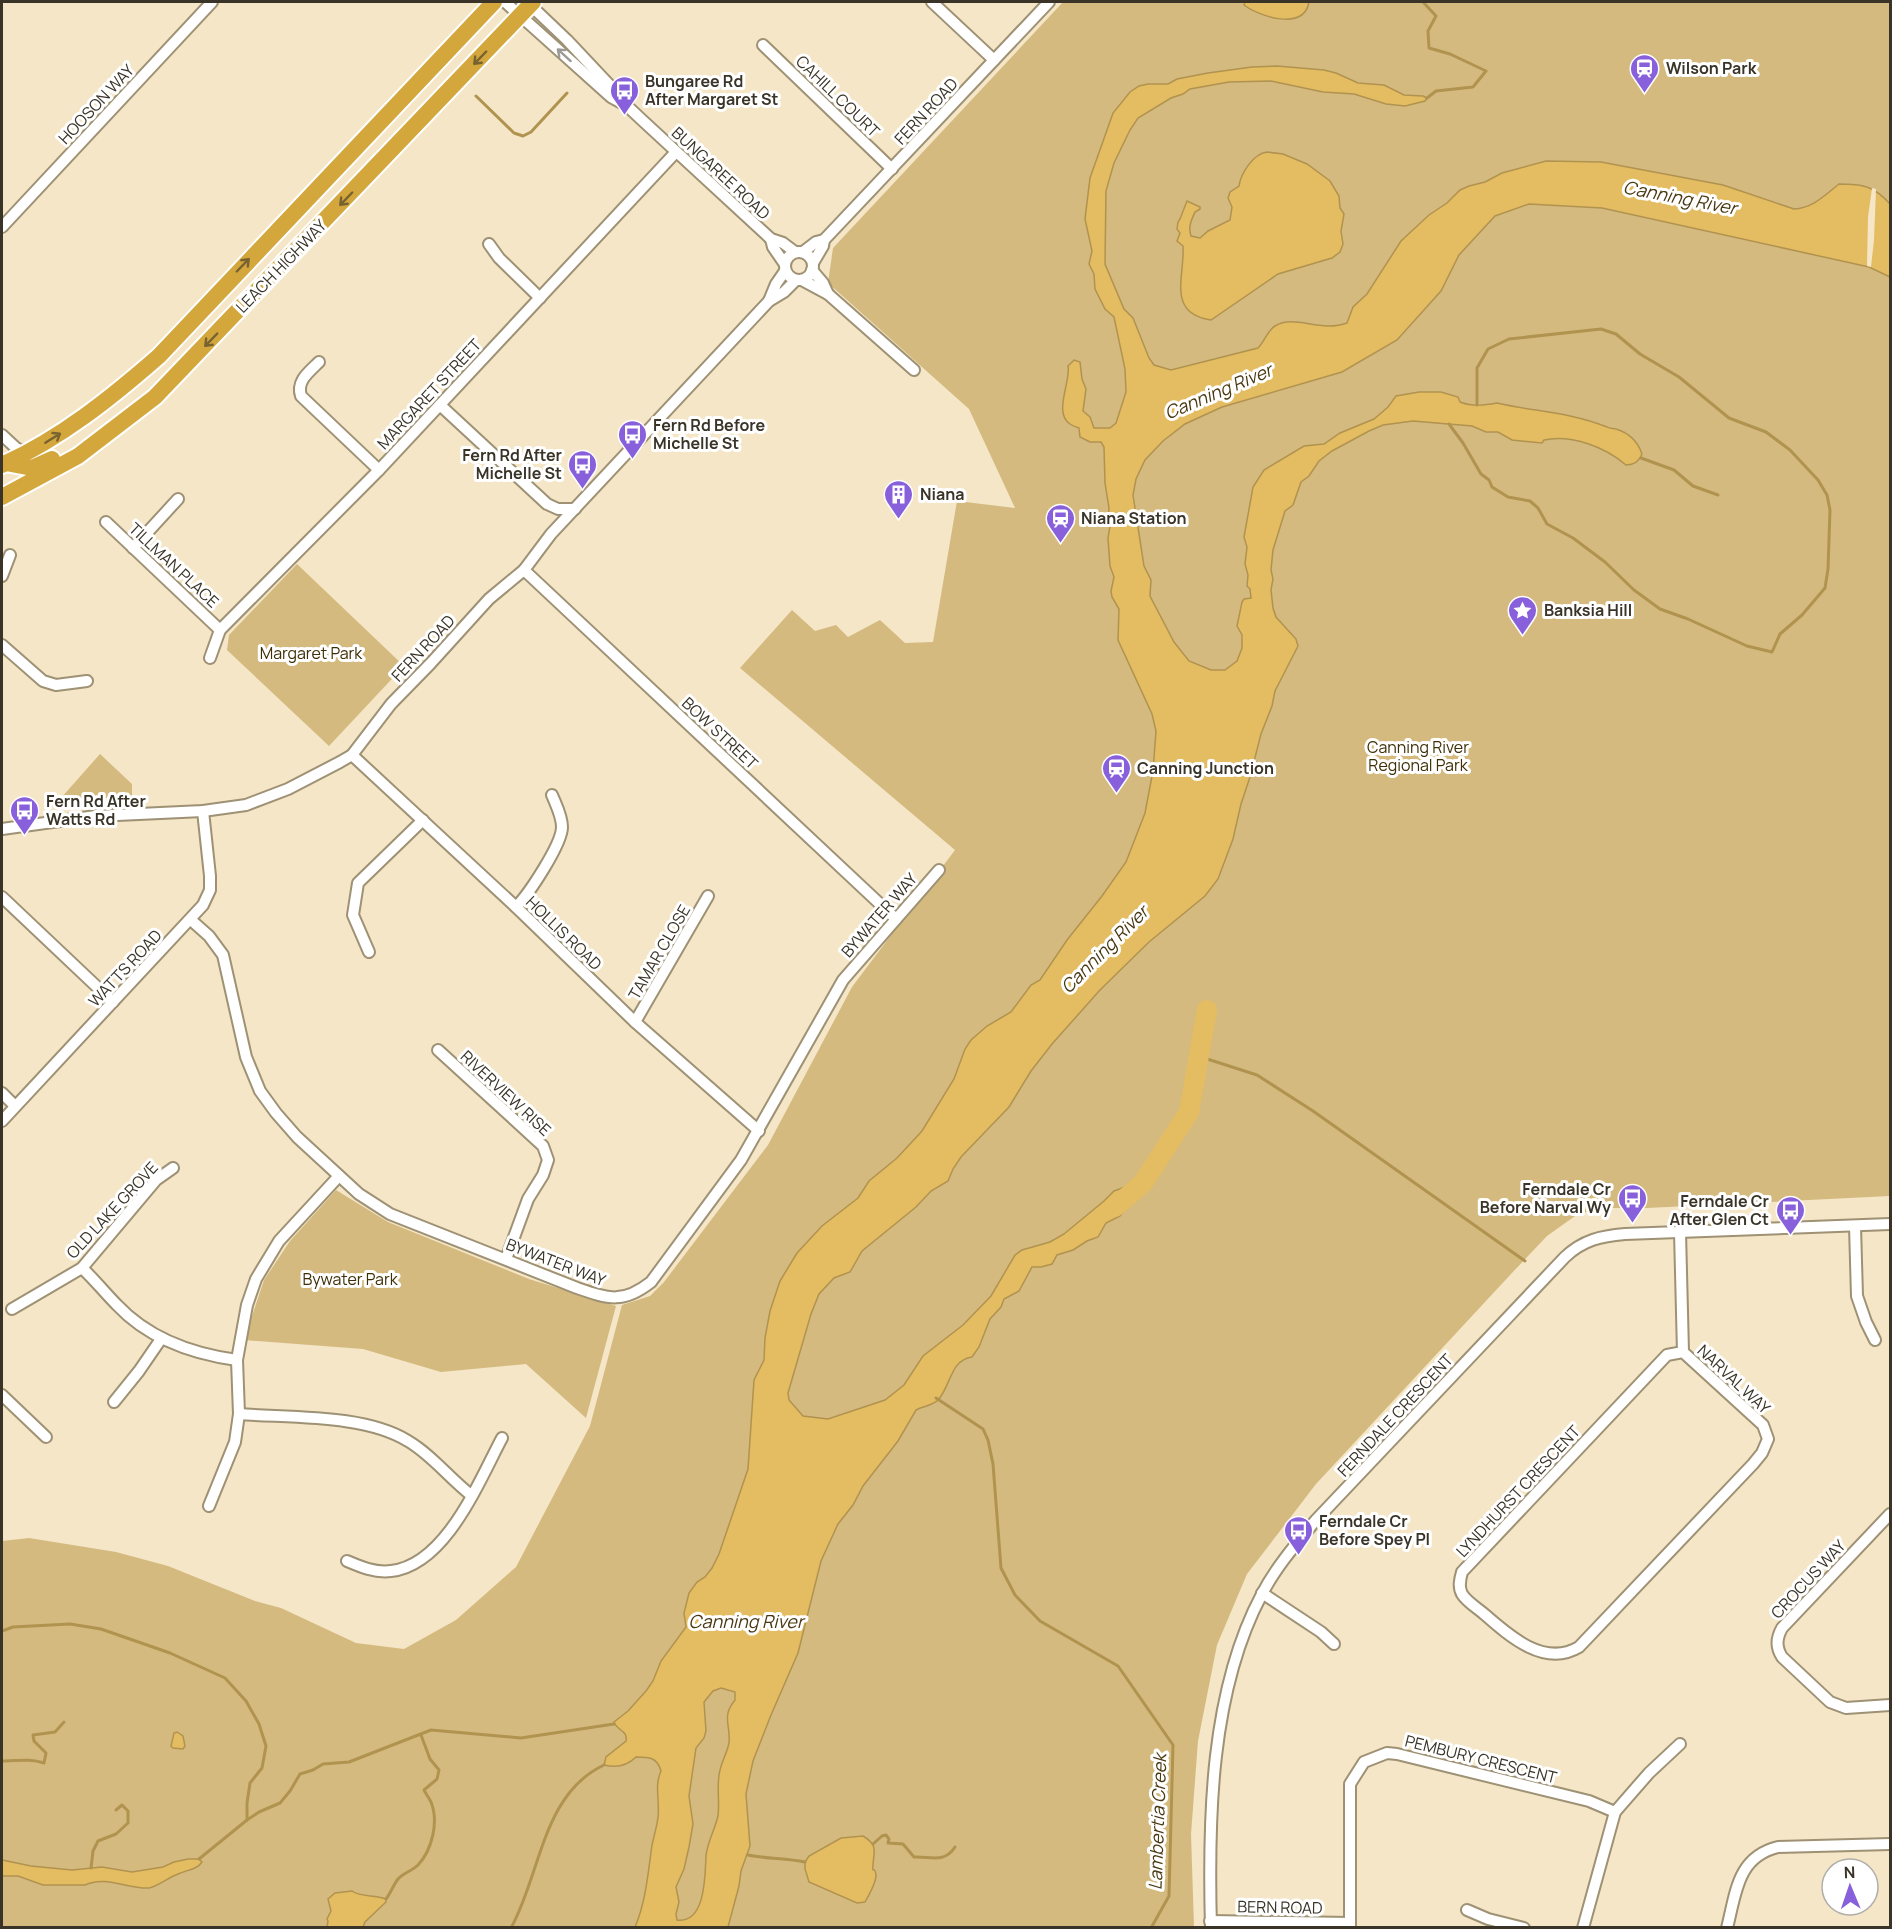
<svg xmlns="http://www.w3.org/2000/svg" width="1892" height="1929" viewBox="0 0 1892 1929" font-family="Manrope,sans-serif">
<rect width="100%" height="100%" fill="#f4e6c7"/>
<g fill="#d5ba7f">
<polygon points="1063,2 1890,2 1890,1196 1647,1208 1598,1208 1575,1216 1547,1236 1511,1274 1316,1484 1247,1574 1217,1645 1198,1741 1191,1834 1194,1927 2,1928 2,1541 29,1538 116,1552 168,1566 255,1601 281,1608 356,1643 404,1649 456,1620 516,1567 590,1426 622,1305 650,1296 664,1282 768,1145 852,987 955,850 740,668 792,610 815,631 836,625 848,637 880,620 905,643 933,642 957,501 1015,508 969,409 828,283 833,248"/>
<polygon points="297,564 404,666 329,746 227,650 229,635"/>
<polygon points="100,754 132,784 132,797 103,798 53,807"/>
<polygon points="336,1190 388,1222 529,1279 616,1306 586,1418 526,1364 441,1372 363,1349 244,1340 264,1280 290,1241"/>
</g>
<g fill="#e4bc61" stroke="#b19350" stroke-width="1.5" fill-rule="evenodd">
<path d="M1245 2H1309C1304 31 1260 17 1244 5Z"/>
<path d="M1277 66 1324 70 1336 73 1358 83 1384 85 1404 95 1423 96 1427 98 1425 101 1405 106 1386 104 1354 94 1323 92 1271 81 1229 82 1190 89 1183 94 1171 98 1138 118 1130 130 1114 163 1106 191 1105 264 1124 309 1133 318 1149 358 1154 365 1171 370 1258 348C1265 341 1267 331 1275 326 1295 314 1320 333 1347 323L1353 307 1367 294 1401 241 1429 215 1447 203 1460 190 1469 186 1485 182 1502 173 1546 161 1601 162 1723 185 1794 209C1813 208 1825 195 1839 184 1863 184 1874 186 1890 204V277L1869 267 1602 208 1529 204 1495 216 1459 255 1441 291 1397 340 1342 372 1222 407 1185 424 1163 441 1145 460 1136 479 1133 495 1144 566 1151 580 1150 596 1174 642 1189 661 1211 670H1225L1237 661 1242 648V635L1237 626 1242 602 1244 599 1251 598 1250 589 1247 586 1248 575 1245 564 1247 547 1244 537 1253 487 1264 470 1304 446 1324 444 1340 433 1374 419 1388 407 1396 396 1419 392H1441L1458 397 1460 402C1473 407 1485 405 1497 403 1536 412 1570 412 1607 427 1610 429 1613 428 1616 429 1629 433 1638 442 1642 454 1639 462 1634 465 1626 465 1605 447 1571 434 1544 440L1542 443 1512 440 1498 432H1486L1472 426 1413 421 1383 425 1369 431 1332 451 1319 461 1309 476 1301 482 1293 505 1285 511 1273 550 1271 570 1273 579 1271 590 1273 608 1276 617 1296 639 1298 646 1275 691 1272 706 1261 734 1250 777 1241 804 1233 839 1218 879 1205 896 1149 942 1100 990 1052 1044 1031 1071 1009 1107 961 1157 953 1169 948 1181 931 1191 916 1207 862 1251 850 1272 834 1278 819 1294 811 1314 788 1393 789 1400 803 1416 828 1419 885 1400 904 1385 923 1356 963 1325 991 1296 1015 1255 1022 1250 1050 1242 1064 1234 1104 1201 1114 1191 1128 1186 1135 1190 1133 1198 1120 1216 1106 1223 1098 1237 1087 1241 1073 1250 1057 1255 1052 1264 1041 1267H1032L1019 1291 1004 1299 1001 1307 990 1319 979 1347 972 1357C950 1360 951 1386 938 1400 932 1406 923 1406 916 1410L898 1441 863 1486 853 1505 838 1524 821 1561 798 1653 771 1715 753 1761 746 1794 750 1846 741 1871 739 1886 728 1927H635C646 1901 648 1873 652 1845 654 1835 657 1827 658 1817 660 1801 654 1786 661 1771 657 1757 649 1757 636 1757 627 1766 616 1768 604 1765L606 1757 626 1741C628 1730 617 1731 614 1722L628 1711 646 1691 653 1681 661 1661 686 1627 684 1613 689 1593 697 1582 705 1577 712 1568 719 1554 748 1469 754 1380 764 1360 765 1338 770 1311 780 1281 797 1253 822 1226 858 1198 869 1181 897 1158 922 1131 954 1079 965 1049 971 1040 987 1026 1011 1012 1031 985 1040 980 1067 940 1102 896 1126 862 1145 813 1153 771 1156 731 1152 714 1118 640 1119 609 1112 597 1111 591 1114 577 1110 566 1108 538 1110 526 1108 518 1109 508 1105 483 1104 447 1101 442H1090L1080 437 1079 428C1076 427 1073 426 1070 424 1053 413 1071 382 1068 366L1074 360 1080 362 1082 379 1086 389 1083 411 1090 417 1094 428H1110L1116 423 1126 392 1125 369 1114 317 1105 309 1095 289 1094 274 1089 264 1092 251 1085 219 1090 178 1113 113 1130 92 1139 86 1148 84H1168L1177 79 1208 73 1252 67ZM721 1688 735 1692V1700C721 1717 731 1725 729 1743 727 1753 722 1761 720 1770 716 1784 720 1801 718 1816 715 1829 707 1843 706 1856 705 1874 706 1924 677 1920L676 1914 679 1902 676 1887 684 1869 689 1847 693 1824 689 1796 696 1748 704 1738 706 1731 704 1702 713 1691Z"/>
<path d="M1267 152 1283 154 1307 164 1330 181 1339 196 1340 208 1344 214 1341 231 1343 244 1340 252 1332 258 1278 274 1211 320C1166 313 1185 276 1183 246L1177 241 1180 233 1177 229 1178 222 1180 219 1187 201 1200 207V209L1195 212C1191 221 1188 227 1191 236L1200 238 1208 231 1230 220 1232 207 1228 198 1230 192 1239 186C1241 173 1253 154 1267 152Z"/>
<polygon points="177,1732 183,1736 185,1746 183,1749 173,1748 171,1746 174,1733"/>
<path d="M863 1836C878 1845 874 1850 873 1865 872 1875 875 1865 876 1875 876 1883 869 1895 865 1902L857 1903 809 1882 805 1869V1862L809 1856 841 1838Z"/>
<path d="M188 1859H199L202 1862C197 1870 186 1870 178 1874 169 1877 157 1887 149 1888 127 1889 106 1875 85 1885H43L18 1876H2V1860L31 1866 72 1870 102 1867 132 1872 163 1867 174 1862Z"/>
<path d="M352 1891C362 1898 374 1894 386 1899V1902L365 1922 363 1927H327L328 1921 327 1919 331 1911 328 1899 335 1893Z"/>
</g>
<polygon fill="#f4e6c7" points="1872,188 1876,189 1874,240 1871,267 1867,266 1868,217"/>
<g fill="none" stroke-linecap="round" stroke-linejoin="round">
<g stroke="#b19350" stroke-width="3">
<polyline points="1423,2 1436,16 1428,31 1429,48 1450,54 1486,71 1473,87 1436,91 1427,98"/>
<polyline points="476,96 514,133 523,136 531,132 567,93"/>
<polyline points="1449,424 1463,443 1481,474 1489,480 1492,487 1508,497 1530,501 1538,508 1547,524 1573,538 1605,562 1634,590 1660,609 1688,619 1747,646 1772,652 1780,634 1802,615 1825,588 1828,569 1830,510 1827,495 1818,480 1790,450 1766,432 1729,418 1679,377 1640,354 1616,334 1601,329 1509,339 1488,349 1477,368 1477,405"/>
<polyline points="1641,458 1674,470 1693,486 1718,495"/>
<polyline points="1198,1056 1257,1075 1313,1111 1525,1261"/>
<polyline points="936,1398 983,1429 988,1440 993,1464 1001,1568 1015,1595 1040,1621 1118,1666 1173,1745 1169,1896 1151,1928"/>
<polyline points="2,1631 13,1627 70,1624 101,1629 170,1653 225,1678 246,1701 259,1724 266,1746 262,1768 250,1783 247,1803 247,1820"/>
<path d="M2 1761C16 1761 30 1758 44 1763L46 1753 34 1741 33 1735 55 1732 64 1722"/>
<path d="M873 1844 882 1836 886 1835 889 1839 888 1843 903 1844 914 1857C930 1856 944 1864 955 1847"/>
<path d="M748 1855C767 1859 786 1858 805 1862"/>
<polyline points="199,1859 247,1820 259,1812 280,1803 290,1791 300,1774 313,1770 323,1764 349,1762 431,1730 521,1738 614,1724"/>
<polyline points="91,1868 93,1851 98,1841 116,1834 128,1823 128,1811 122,1805 116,1810"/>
<path d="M386 1899C390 1894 394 1884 398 1879 403 1873 412 1871 418 1865 432 1850 439 1822 431 1802 429 1798 426 1794 424 1790L437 1779 439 1770 430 1759 421 1735"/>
<path d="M511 1928C541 1874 542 1794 604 1765"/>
</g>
<polyline stroke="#e4bc61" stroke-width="20" points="1115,1207 1143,1183 1189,1112 1207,1010"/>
<defs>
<g id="minor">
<polyline points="505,2 611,97 622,103"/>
<polyline points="527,2 567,40 615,91 625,104 642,120 771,239 783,243 795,252"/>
<polyline points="932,2 994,60"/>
<polyline points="763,45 892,169"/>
<polyline points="2,227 212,2"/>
<polyline points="771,239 773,247 784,263"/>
<polyline points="489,244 499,258 540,298"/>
<circle cx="799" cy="266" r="14"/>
<polyline points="803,252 816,242 824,240"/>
<polyline points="813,263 823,246 824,240 1049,2"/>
<polyline points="812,270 823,283 828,294"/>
<polyline points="802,280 828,294 914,370"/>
<polyline points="769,301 776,284 785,271"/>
<path d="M319 362C309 372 296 381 301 396L379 470"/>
<polyline points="440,405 547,504 558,509 575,509"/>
<polyline points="2,435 16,448 26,453"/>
<polyline points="106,522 220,630"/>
<polyline points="133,548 178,499"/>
<polyline points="524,570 896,919"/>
<polyline points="2,576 10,555"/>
<polyline points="2,645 43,681 56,685 87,681"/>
<polyline points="210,658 220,630 379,470 676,152"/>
<polyline points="352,755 516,907 635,1022 759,1131"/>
<polyline points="2,829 96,816 203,811 246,805 288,789 340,762 352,755 391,704 431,663 489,599 524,570 551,534 769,301 784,292 796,280"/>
<polyline points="2,897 113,1002"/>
<path d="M516 907C529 894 562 844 562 827 562 816 556 805 552 795"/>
<path d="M191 920 209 936 223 955 246 1057 260 1091 276 1113 297 1137 359 1194 390 1214 577 1288C609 1299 623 1304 651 1282L741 1160 843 980 939 870"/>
<polyline points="369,952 353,915 358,883 423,820"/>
<polyline points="635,1022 708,896"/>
<polyline points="438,1050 543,1146 548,1160 543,1175 528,1199 506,1259"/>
<polyline points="2,1093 15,1106"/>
<polyline points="2,1121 203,905 210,890 210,876 203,811"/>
<polyline points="1855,1226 1857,1296 1866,1322 1875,1340"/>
<path d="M1680 1232 1683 1352 1763 1425 1768 1439 1762 1453 1753 1464 1579 1647C1544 1668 1508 1635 1483 1613 1477 1608 1466 1601 1462 1594 1458 1587 1460 1579 1462 1572L1667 1355 1683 1352"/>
<path d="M82 1268C95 1280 105 1293 117 1305 148 1338 193 1354 237 1360"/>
<polyline points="12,1309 82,1268 156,1180 173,1168"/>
<polyline points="2,1395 46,1437"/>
<polyline points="114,1402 139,1371 161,1339"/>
<path d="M239 1414C290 1418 365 1414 408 1441 432 1455 449 1478 471 1495"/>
<polyline points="209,1506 235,1442 239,1414 237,1360 247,1305 256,1279 279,1241 339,1176"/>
<path d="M1890 1514 1782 1628C1776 1639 1776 1647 1782 1657L1830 1702 1846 1708 1890 1705"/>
<path d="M347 1561C361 1567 375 1573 391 1571 446 1565 479 1481 502 1438"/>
<polyline points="1262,1593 1321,1632 1334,1644"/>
<polyline points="1467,1910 1488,1919 1524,1928"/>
<polyline points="1210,1921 1350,1923"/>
<path d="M1211 1928C1208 1820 1210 1691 1262 1594 1276 1567 1296 1544 1316 1520L1565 1257C1583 1240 1601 1236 1625 1234L1890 1224"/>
<polyline points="1350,1928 1350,1784 1364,1762 1387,1753 1397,1754 1589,1801 1615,1812"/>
<polyline points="1583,1928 1615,1812 1649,1773 1680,1744"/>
<path d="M1727 1928C1736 1893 1737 1857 1778 1847L1890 1844"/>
</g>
<g id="highway">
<polyline points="6,463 32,468 52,459"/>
<path d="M2 465C61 438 111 398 159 356L494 2"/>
<polyline points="2,497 78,456 155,397 533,2"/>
</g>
</defs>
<use href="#minor" stroke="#9e9174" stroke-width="14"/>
<use href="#highway" stroke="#fff" stroke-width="20"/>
<use href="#minor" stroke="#fff" stroke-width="10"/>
<use href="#highway" stroke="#d3a73b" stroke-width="16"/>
</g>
<defs><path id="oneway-shaft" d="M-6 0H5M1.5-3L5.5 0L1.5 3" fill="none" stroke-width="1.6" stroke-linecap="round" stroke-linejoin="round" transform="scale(1.5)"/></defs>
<use stroke="#9c9a94" href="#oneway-shaft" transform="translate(564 55) rotate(-138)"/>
<g stroke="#776230">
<use href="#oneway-shaft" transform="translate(480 58) rotate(134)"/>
<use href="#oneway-shaft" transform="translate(346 199) rotate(134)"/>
<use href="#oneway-shaft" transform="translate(243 265) rotate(-46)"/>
<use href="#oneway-shaft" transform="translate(211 340) rotate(134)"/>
<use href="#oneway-shaft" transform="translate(53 438) rotate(-32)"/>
</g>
<defs>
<symbol id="station-pin" viewBox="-11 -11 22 30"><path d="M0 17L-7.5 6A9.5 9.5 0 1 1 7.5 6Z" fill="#8960db" stroke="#fff"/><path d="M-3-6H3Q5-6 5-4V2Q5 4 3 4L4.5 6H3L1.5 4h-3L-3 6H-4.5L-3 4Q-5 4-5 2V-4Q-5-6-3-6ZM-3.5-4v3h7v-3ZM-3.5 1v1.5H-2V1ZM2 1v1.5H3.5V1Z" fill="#fff"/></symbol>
<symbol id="bus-pin" viewBox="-11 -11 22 30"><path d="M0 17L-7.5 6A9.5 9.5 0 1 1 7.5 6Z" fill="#8960db" stroke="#fff"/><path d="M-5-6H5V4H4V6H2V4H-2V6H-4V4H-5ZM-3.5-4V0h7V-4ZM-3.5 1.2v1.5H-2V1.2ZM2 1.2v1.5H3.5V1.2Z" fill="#fff"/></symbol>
<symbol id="building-pin" viewBox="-11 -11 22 30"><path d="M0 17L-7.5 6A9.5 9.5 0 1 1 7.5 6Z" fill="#8960db" stroke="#fff"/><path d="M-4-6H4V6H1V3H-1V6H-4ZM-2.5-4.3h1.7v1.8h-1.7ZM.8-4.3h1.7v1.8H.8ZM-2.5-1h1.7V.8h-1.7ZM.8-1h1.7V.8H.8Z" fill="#fff"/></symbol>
<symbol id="sight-pin" viewBox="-11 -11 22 30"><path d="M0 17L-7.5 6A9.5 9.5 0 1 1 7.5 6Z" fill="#8960db" stroke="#fff"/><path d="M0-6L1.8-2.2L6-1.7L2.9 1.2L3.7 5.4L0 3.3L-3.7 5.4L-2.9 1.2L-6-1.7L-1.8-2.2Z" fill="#fff"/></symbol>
</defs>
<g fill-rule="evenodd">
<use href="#station-pin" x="1628" y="52" width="33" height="45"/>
<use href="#bus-pin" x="608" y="74" width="33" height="45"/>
<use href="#bus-pin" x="616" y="418" width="33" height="45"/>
<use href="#bus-pin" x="566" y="448" width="33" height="45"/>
<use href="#building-pin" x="882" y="478" width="33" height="45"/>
<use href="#station-pin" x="1044" y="502" width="33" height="45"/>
<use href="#sight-pin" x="1506" y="594" width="33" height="45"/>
<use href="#station-pin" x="1100" y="752" width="33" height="45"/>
<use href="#bus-pin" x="8" y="794" width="33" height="45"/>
<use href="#bus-pin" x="1616" y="1182" width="33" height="45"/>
<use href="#bus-pin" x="1774" y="1194" width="33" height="45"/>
<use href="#bus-pin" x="1282" y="1514" width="33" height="45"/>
</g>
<g text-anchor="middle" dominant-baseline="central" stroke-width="6" stroke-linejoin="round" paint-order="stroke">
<g font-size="16" font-weight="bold" fill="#3a3428" stroke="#fff" text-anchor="start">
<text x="1666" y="68">Wilson Park</text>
<text x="645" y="81">Bungaree Rd<tspan x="645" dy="18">After Margaret St</tspan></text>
<text x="653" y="425">Fern Rd Before<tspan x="653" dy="18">Michelle St</tspan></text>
<text x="562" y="455" text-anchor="end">Fern Rd After<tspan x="562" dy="18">Michelle St</tspan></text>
<text x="920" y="494">Niana</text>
<text x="1081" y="518">Niana Station</text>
<text x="1544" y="610">Banksia Hill</text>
<text x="1137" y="768">Canning Junction</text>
<text x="46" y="801">Fern Rd After<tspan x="46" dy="18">Watts Rd</tspan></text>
<text x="1611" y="1189" text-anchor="end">Ferndale Cr<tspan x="1611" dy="18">Before Narval Wy</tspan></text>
<text x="1769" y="1201" text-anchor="end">Ferndale Cr<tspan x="1769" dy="18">After Glen Ct</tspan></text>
<text x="1319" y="1521">Ferndale Cr<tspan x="1319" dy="18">Before Spey Pl</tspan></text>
</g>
<g font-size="16" fill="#3a3428" stroke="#fff">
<text transform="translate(838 96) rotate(44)">CAHILL COURT</text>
<text transform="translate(96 104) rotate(-47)">HOOSON WAY</text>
<text transform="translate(926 111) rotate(-47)">FERN ROAD</text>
<text transform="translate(721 173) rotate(43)">BUNGAREE ROAD</text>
<text transform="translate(281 266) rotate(-46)">LEACH HIGHWAY</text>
<text transform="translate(429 394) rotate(-47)">MARGARET STREET</text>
<text transform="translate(174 565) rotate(43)">TILLMAN PLACE</text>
<text transform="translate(423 648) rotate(-47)">FERN ROAD</text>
<text transform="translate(720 733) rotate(43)">BOW STREET</text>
<text transform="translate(879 915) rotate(-49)">BYWATER WAY</text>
<text transform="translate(564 933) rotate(44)">HOLLIS ROAD</text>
<text transform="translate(659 952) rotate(-60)">TAMAR CLOSE</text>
<text transform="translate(125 968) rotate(-47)">WATTS ROAD</text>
<text transform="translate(506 1093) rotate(43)">RIVERVIEW RISE</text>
<text transform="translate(112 1210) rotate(-47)">OLD LAKE GROVE</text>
<text transform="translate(556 1262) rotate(21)">BYWATER WAY</text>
<text transform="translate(1734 1379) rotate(43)">NARVAL WAY</text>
<text transform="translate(1395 1415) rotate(-47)">FERNDALE CRESCENT</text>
<text transform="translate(1518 1491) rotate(-47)">LYNDHURST CRESCENT</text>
<text transform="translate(1808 1579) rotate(-47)">CROCUS WAY</text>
<text transform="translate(1481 1759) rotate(14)">PEMBURY CRESCENT</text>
<text transform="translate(1280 1907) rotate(1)">BERN ROAD</text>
</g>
<g font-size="16" fill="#3f2f06" stroke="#fff">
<text x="311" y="653">Margaret Park</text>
<text x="1418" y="747">Canning River<tspan x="1418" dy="18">Regional Park</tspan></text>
<text x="350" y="1279">Bywater Park</text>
</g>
<g font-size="18" font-style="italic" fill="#493811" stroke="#fff">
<text transform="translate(1680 197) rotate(11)">Canning River</text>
<text transform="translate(1218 391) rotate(-23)">Canning River</text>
<text transform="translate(1104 949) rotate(-45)">Canning River</text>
<text x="746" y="1621">Canning River</text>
<text transform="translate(1157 1822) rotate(-88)">Lambertia Creek</text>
</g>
</g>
<rect width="1892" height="1929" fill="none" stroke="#3a3428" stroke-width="6"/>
<g transform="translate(1850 1887) rotate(358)"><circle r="28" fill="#ffffff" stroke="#b0aea9" stroke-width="1.5"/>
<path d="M0-4.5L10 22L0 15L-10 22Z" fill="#8960db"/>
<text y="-9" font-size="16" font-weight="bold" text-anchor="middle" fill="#3a3428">N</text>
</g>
</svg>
